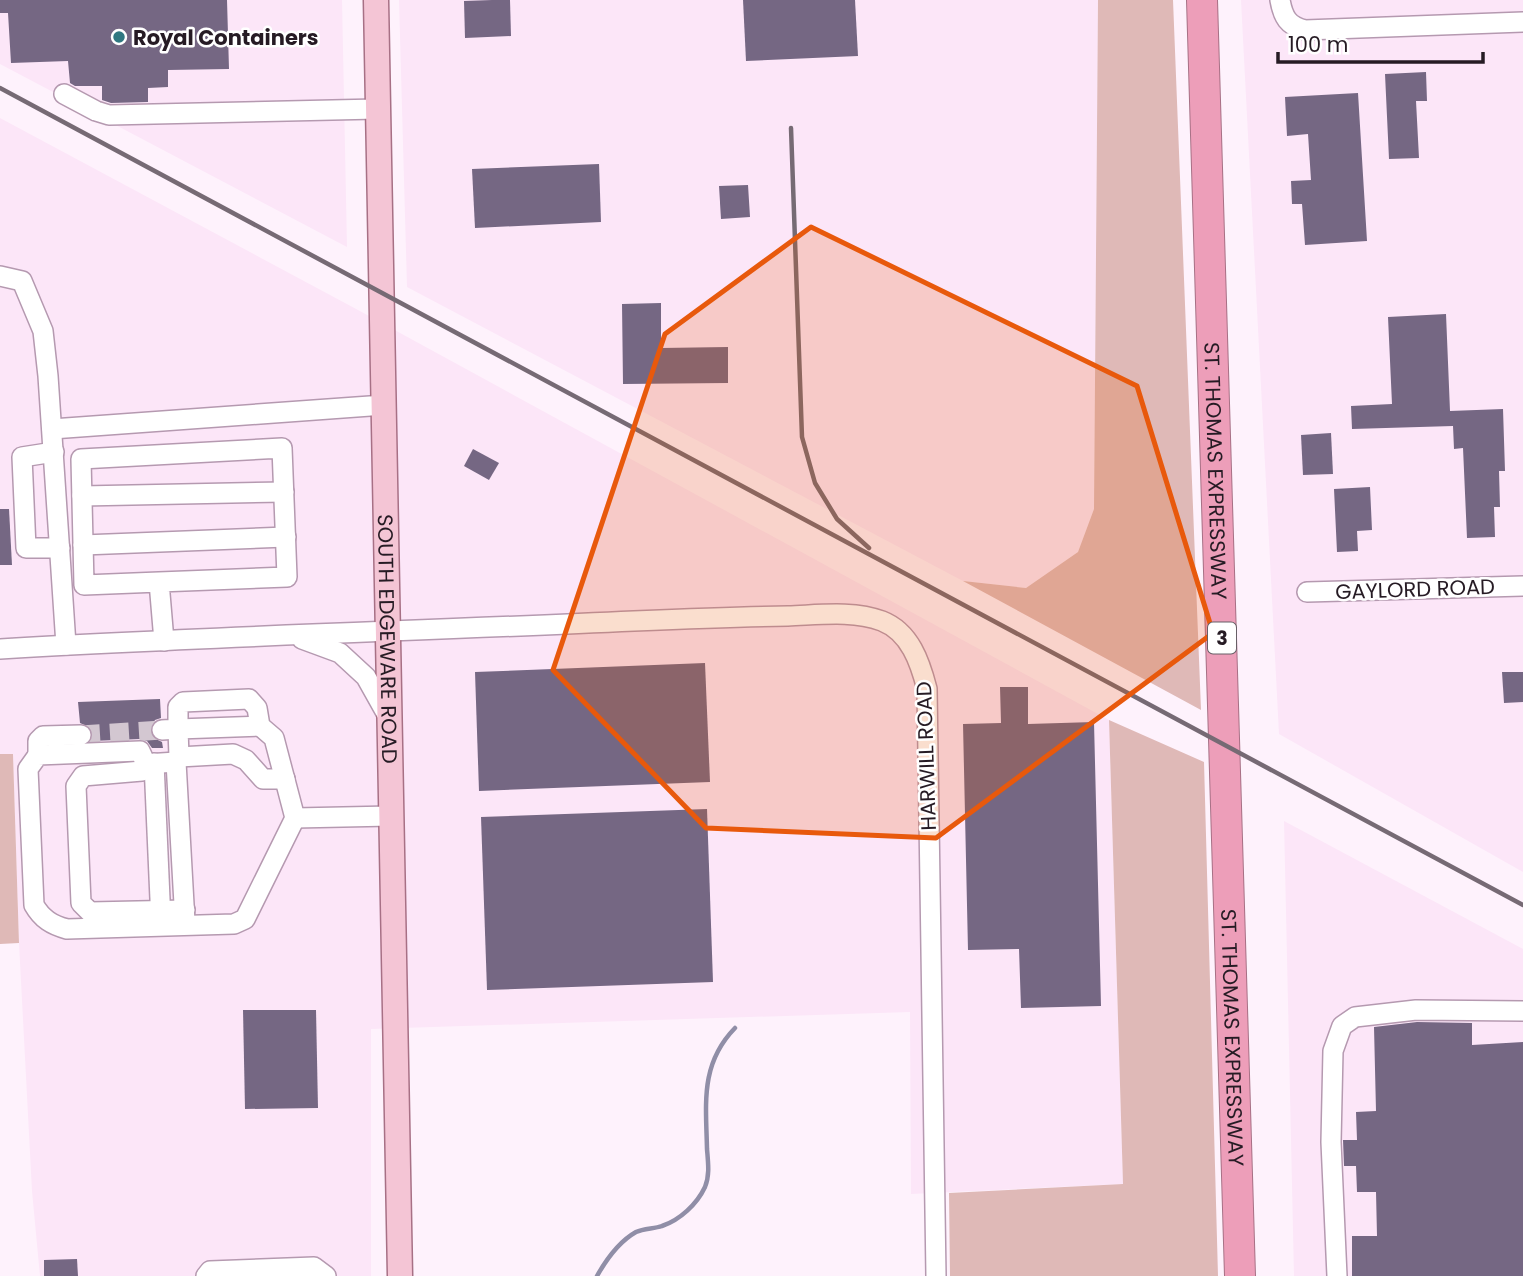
<svg xmlns="http://www.w3.org/2000/svg" width="1523" height="1276" viewBox="0 0 1523 1276" font-family="Poppins,sans-serif">
<rect width="100%" height="100%" fill="#fef2fc"/>
<g fill="#fce6f8">
<polygon points="0,0 342,0 347,247 0,64"/>
<polygon points="399,0 1098,0 1094,509 1078,552 1026,588 963,581 407,287"/>
<polygon points="1241,0 1523,0 1523,872 1279,734"/>
<polygon points="0,118 358,310 1109,720 1123,1184 911,1194 910,1012 371,1029 371,1276 40,1276 32,1191 19,943 13,754 0,754"/>
<polygon points="1284,821 1523,949 1523,1276 1294,1276"/>
</g>
<g fill="#dfb9b7">
<polygon points="1098,0 1173,0 1201,710 963,581 1026,588 1078,552 1094,509"/>
<polygon points="1109,720 1204,762 1218,1276 950,1276 949,1193 1123,1184"/>
<polygon points="0,754 13,754 19,943 0,944"/>
</g>
<g fill="none" stroke-linecap="round" stroke-linejoin="round">
<path stroke="#908ea7" stroke-width="4.5" d="M597 1276C606 1260 620 1241 636 1232 644 1228 654 1229 662 1226 680 1220 697 1204 705 1187 710 1175 708 1162 707 1149 706 1103 700 1064 735 1028"/>
</g>
<g fill="#756783">
<polygon points="0,0 227,0 229,69 168,70 168,87 148,88 148,102 111,103 102,100 102,86 75,86 70,83 68,61 11,63 8,13 0,13"/>
<polygon points="492,0 510,0 511,36 465,38 464,1"/>
<polygon points="743,0 855,0 858,56 746,61"/>
<polygon points="1426,72 1427,101 1416,101 1419,158 1389,159 1385,74"/>
<polygon points="1358,93 1367,241 1305,245 1302,204 1292,204 1291,181 1311,180 1308,134 1287,136 1285,97"/>
<polygon points="599,164 601,222 475,228 472,169"/>
<polygon points="748,185 750,217 721,219 719,186"/>
<polygon points="661,303 661,348 728,347 728,383 623,384 622,304"/>
<polygon points="1446,314 1450,411 1503,409 1505,471 1499,471 1500,507 1494,507 1495,537 1467,538 1463,448 1454,449 1453,426 1352,429 1351,406 1392,404 1388,317"/>
<polygon points="1331,433 1333,474 1303,475 1301,435"/>
<polygon points="473,449 499,463 489,480 464,466"/>
<polygon points="1370,487 1372,530 1357,531 1358,551 1337,552 1334,489"/>
<polygon points="0,509 9,509 12,565 0,565"/>
<polygon points="705,663 710,782 479,791 475,672"/>
<polygon points="1502,672 1523,672 1523,702 1504,703"/>
<polygon points="1000,687 1028,687 1028,724 1094,722 1101,1006 1021,1008 1019,949 968,950 963,724 1001,723"/>
<polygon points="160,699 161,718 155,720 150,730 152,737 162,742 163,748 152,748 147,741 140,739 92,741 93,734 91,728 80,723 78,702"/>
<polygon points="707,809 713,982 487,990 481,817"/>
<polygon points="243,1010 316,1010 318,1108 245,1109"/>
<polygon points="1417,1022 1472,1023 1472,1045 1523,1042 1523,1276 1352,1276 1352,1236 1377,1236 1376,1192 1357,1192 1356,1166 1344,1166 1343,1140 1357,1140 1356,1112 1376,1111 1374,1027"/>
<polygon points="77,1259 78,1276 44,1276 44,1260"/>
</g>
<g fill="none" stroke-linecap="round" stroke-linejoin="round">
<polyline stroke="#d3c7d1" stroke-width="19" stroke-dasharray="19 10" stroke-linecap="butt" points="81,735 162,730"/>
<defs>
<g id="minor">
<path d="M1280 0C1283 17 1288 26 1305 30L1523 22"/>
<polyline points="64,94 96,111 109,115 377,109"/>
<polyline points="0,276 22,281 43,331 48,376 66,645"/>
<polyline points="52,429 384,405"/>
<polyline points="54,452 22,457 26,548 60,548"/>
<polyline points="82,496 284,492"/>
<polyline points="83,545 286,537"/>
<polyline points="159,582 84,585 81,459 282,448 287,577 159,582 164,641"/>
<polyline points="1307,592 1523,586"/>
<polyline points="302,639 340,653 366,677 389,718"/>
<path d="M0 649C211 636 423 631 634 621 685 619 736 617 788 616 818 615 853 610 882 621 910 632 920 662 927 689L936 1276"/>
<polyline points="38,755 38,741 43,736 81,735"/>
<polyline points="179,757 233,754 246,760 263,779 285,779"/>
<polyline points="176,762 146,764 142,771 83,776 76,786 81,903 90,912 185,910"/>
<polyline points="154,763 161,922"/>
<path d="M146 764 140 751 38 755 28 769 34 905C42 919 52 925 67 929L234 924 245 919 295 818 274 738 260 726 257 708 249 699 183 702 178 707V729L162 730"/>
<polyline points="295,818 391,816"/>
<polyline points="185,922 176,762 179,757 178,729 260,726"/>
<polyline points="206,1276 210,1271 314,1267 326,1276"/>
<polyline points="1337,1276 1331,1142 1333,1051 1342,1026 1355,1017 1416,1010 1523,1011"/>
</g>
<g id="major">
<path id="s1" d="M376 0 400 1276"/>
</g>
<g id="highway">
<path id="s2" d="M1202 0 1240 1276"/>
</g>
</defs>
<use href="#minor" stroke="#b599b0" stroke-width="22"/>
<use href="#major" stroke="#a77085" stroke-width="27"/>
<use href="#highway" stroke="#a77085" stroke-width="32"/>
<use href="#minor" stroke="#fff" stroke-width="19"/>
<use href="#major" stroke="#f4c5d5" stroke-width="24"/>
<use href="#highway" stroke="#ed9eb9" stroke-width="30"/>
<g stroke="#766a74" stroke-width="4.5">
<polyline points="0,88 1523,905"/>
<polyline points="791,128 802,437 815,483 837,519 869,548"/>
</g>
</g>
<path fill="#e8590c" fill-opacity="0.2" stroke="#e8590c" stroke-width="5" stroke-linejoin="round" d="M811 227 1137 386 1213 633 936 838 706 828 553 670 665 334Z"/>
<circle fill="#307881" stroke="#fff" stroke-width="2.5" cx="119" cy="37" r="7"/>
<g text-anchor="middle" dominant-baseline="central" stroke-width="5" stroke-linejoin="round" paint-order="stroke">
<rect fill="#fff" stroke="#675f66" stroke-width="2" x="1208" y="622.5" width="28" height="31" rx="5"/>
<g font-size="19" font-weight="bold" fill="#261b24">
<text x="1222" y="638">3</text>
</g>
<g font-size="21" font-weight="bold" fill="#261b24" stroke="#fff" text-anchor="start">
<text x="133" y="37">Royal Containers</text>
</g>
<g font-size="21" fill="#261b24" stroke="#fff">
<text stroke="none"><textPath href="#s2" startOffset="471">ST. THOMAS EXPRESSWAY</textPath></text>
<text transform="translate(1415 589) rotate(-2)">GAYLORD ROAD</text>
<text stroke="none"><textPath href="#s1" startOffset="639">SOUTH EDGEWARE ROAD</textPath></text>
<text transform="translate(926 756) rotate(-92)">HARWILL ROAD</text>
<text stroke="none"><textPath href="#s2" startOffset="1038">ST. THOMAS EXPRESSWAY</textPath></text>
</g>
</g>
<path d="M1278 52v10h205v-10" fill="none" stroke="#261b24" stroke-width="3.5"/>
<text x="1288" y="52" font-size="21" fill="#261b24" stroke="#ffffff" stroke-width="5" paint-order="stroke">100 m</text>
</svg>
